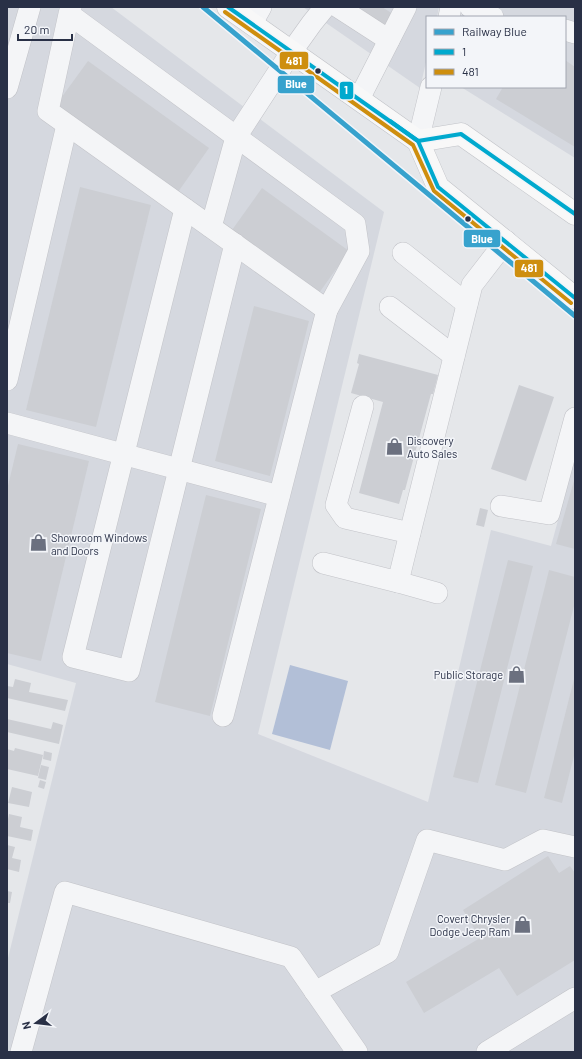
<svg xmlns="http://www.w3.org/2000/svg" width="582" height="1059" viewBox="0 0 582 1059" font-family="Barlow,sans-serif">
<rect width="100%" height="100%" fill="#e5e7ea"/>
<g fill="#d5d8df">
<polygon points="7,7 111,7 384,212 258,734 428,802 491,530 551,546 575,458 575,1052 7,1052 7,962 76,683 7,664"/>
<polygon points="303,7 439,7 437,17 427,17 427,58 420,88"/>
<polygon points="464,7 575,7 575,158 461,87 565,87 565,17 461,17"/>
</g>
<polygon fill="#b2bfd7" points="290,665 348,681 330,750 272,734"/>
<g fill="#ccced3">
<polygon points="355,7 382,7 396,16 385,33"/>
<polygon points="565,60 575,67 575,147 496,99 503,87 565,87"/>
<polygon points="88,61 209,148 178,192 56,105"/>
<polygon points="80,187 151,205 96,427 26,410"/>
<polygon points="262,188 349,251 319,293 232,230"/>
<polygon points="254,306 309,321 270,476 215,461"/>
<polygon points="359,354 438,375 433,394 431,394 405,490 403,490 399,504 359,493 383,402 351,393 359,364 357,363"/>
<polygon points="519,385 554,397 526,481 491,469"/>
<polygon points="18,444 89,461 41,661 7,653 7,490"/>
<polygon points="575,477 575,549 556,544"/>
<polygon points="206,495 261,509 210,716 155,702"/>
<polygon points="480,508 488,510 484,527 476,525"/>
<polygon points="508,560 533,566 478,783 453,777"/>
<polygon points="549,570 575,577 575,602 526,793 495,785"/>
<polygon points="15,679 31,683 29,692 68,700 65,711 7,698 7,686 13,687"/>
<polygon points="574,679 575,752 562,803 544,798"/>
<polygon points="7,719 51,729 53,722 63,725 59,744 7,732"/>
<polygon points="15,748 43,755 38,776 7,769 7,749 14,751"/>
<polygon points="44,751 52,753 51,761 43,759"/>
<polygon points="41,765 49,767 46,780 38,778"/>
<polygon points="40,780 46,782 44,789 38,787"/>
<polygon points="12,787 32,792 29,807 8,803"/>
<polygon points="9,814 22,817 20,827 33,830 31,841 7,836 7,824"/>
<polygon points="7,845 15,847 12,858 21,860 19,872 7,869"/>
<polygon points="548,856 559,873 570,866 575,873 575,960 517,996 499,968 424,1013 406,982 480,938 463,910"/>
<polygon points="7,891 12,892 10,903 7,903"/>
</g>
<g fill="none" stroke-linecap="round" stroke-linejoin="round">
<defs>
<g id="minor">
<polyline points="338,7 389,40"/>
<polyline points="470,7 493,17"/>
<polyline points="69,14 355,224 359,251 327,310 48,111 69,14 71,7"/>
<polyline points="449,17 451,7"/>
<polyline points="252,23 261,7"/>
<polyline points="565,30 575,33"/>
<polyline points="7,88 30,7"/>
<polyline points="359,99 406,7"/>
<polyline points="418,141 431,87"/>
<polyline points="185,209 73,657 129,671 235,244"/>
<polyline points="211,227 236,137 292,51 312,23 325,7"/>
<polyline points="403,253 467,304"/>
<polyline points="390,307 454,356"/>
<polyline points="7,380 67,125"/>
<polyline points="363,406 336,505 345,518 410,533 472,285 506,241"/>
<polyline points="7,423 279,496"/>
<polyline points="501,506 549,514 575,418"/>
<polyline points="323,563 398,582 410,533"/>
<polyline points="398,582 437,593"/>
<polyline points="223,716 327,310"/>
<polyline points="315,992 388,952 427,840 505,860 543,840 575,847"/>
<polyline points="21,1052 65,892 291,957 357,1052"/>
<polyline points="487,1052 575,998"/>
</g>
<g id="major">
<polyline points="228,7 418,141 438,187 575,298"/>
<polyline points="418,141 461,134 575,214"/>
</g>
</defs>
<use href="#minor" stroke="#c2c3c8" stroke-width="22"/>
<use href="#major" stroke="#c1c3c8" stroke-width="23"/>
<use href="#minor" stroke="#f4f5f7" stroke-width="21"/>
<use href="#major" stroke="#f8f8f8" stroke-width="22"/>
<defs>
<g id="bus-1">
<polyline points="228,7 418,141 438,187 575,298"/>
<polyline points="390,121 418,141 461,134 575,214"/>
</g>
<polyline id="bus-2" points="225,12 413,145 434,191 571,303"/>
</defs>
<use href="#bus-1" stroke="#f3f5f9" stroke-width="7"/>
<use href="#bus-2" stroke="#f3f5f9" stroke-width="7"/>
<use href="#bus-1" stroke="#00a9ce" stroke-width="4"/>
<use href="#bus-2" stroke="#ce8e0e" stroke-width="4"/>
<defs>
<polyline id="rail-1" points="203,7 575,316"/>
</defs>
<use href="#rail-1" stroke="#f3f5f9" stroke-width="8"/>
<use href="#rail-1" stroke="#37a2cd" stroke-width="5"/>
</g>
<defs>
<symbol id="shop-bare" viewBox="-9 -9 18 18"><path d="M-5-2.5h2.3a2.7 3.5 0 0 1 5.4 0H5L5.5 6h-11ZM-1.5-2.5h3a1.5 2.3 0 0 0-3 0Z" fill="#6b707f" stroke="#f3f5f9" stroke-width="2.5" paint-order="stroke"/></symbol>
</defs>
<g fill-rule="evenodd">
<use href="#shop-bare" x="382" y="434" width="25" height="25"/>
<use href="#shop-bare" x="26" y="530" width="25" height="25"/>
<use href="#shop-bare" x="504" y="662" width="25" height="25"/>
<use href="#shop-bare" x="510" y="912" width="25" height="25"/>
</g>
<g fill="#293046" stroke="#f3f5f9" stroke-width="1.5">
<circle cx="318" cy="71" r="3.5"/>
<circle cx="468" cy="219" r="3.5"/>
</g>
<g text-anchor="middle" dominant-baseline="central" stroke-width="3" stroke-linejoin="round" paint-order="stroke">
<g font-size="11" fill="#293046" stroke="#f3f5f9" text-anchor="start">
<text x="407" y="440">Discovery<tspan x="407" dy="13">Auto Sales</tspan></text>
<text x="51" y="537">Showroom Windows<tspan x="51" dy="13">and Doors</tspan></text>
<text x="503" y="674" text-anchor="end">Public Storage</text>
<text x="510" y="918" text-anchor="end">Covert Chrysler<tspan x="510" dy="13">Dodge Jeep Ram</tspan></text>
</g>
</g>
<g stroke="#f3f5f9" stroke-width="1.5">
<rect x="279" y="51" width="30" height="19" rx="4" fill="#ce8e0e"/>
<rect x="277" y="75" width="38" height="19" rx="4" fill="#37a2cd"/>
<rect x="339" y="81" width="15" height="19" rx="4" fill="#00a9ce"/>
<rect x="463" y="229" width="38" height="19" rx="4" fill="#37a2cd"/>
<rect x="514" y="259" width="30" height="19" rx="4" fill="#ce8e0e"/>
</g>
<g font-size="11" text-anchor="middle" font-weight="bold" fill="#fff">
<text x="294" y="65">481</text>
<text x="296" y="88">Blue</text>
<text x="346" y="94">1</text>
<text x="482" y="243">Blue</text>
<text x="529" y="272">481</text>
</g>
<rect width="582" height="1059" fill="none" stroke="#293046" stroke-width="16"/>
<rect x="426" y="16" width="140" height="72" fill="#f3f5f9" stroke="#a2a6b1"/>
<rect x="434" y="29" width="20" height="6" fill="#37a2cd" stroke="#a2a6b1"/>
<text x="462" y="36" font-size="12" fill="#293046">Railway Blue</text>
<rect x="434" y="49" width="20" height="6" fill="#00a9ce" stroke="#a2a6b1"/>
<text x="462" y="56" font-size="12" fill="#293046">1</text>
<rect x="434" y="69" width="20" height="6" fill="#ce8e0e" stroke="#a2a6b1"/>
<text x="462" y="76" font-size="12" fill="#293046">481</text>
<g transform="translate(36 1023) rotate(255)" stroke="#f3f5f9" stroke-width="3" paint-order="stroke">
<path d="M0-3L7 15L0 10L-7 15Z" fill="#293046"/>
<text y="-6" font-size="11" font-weight="bold" text-anchor="middle" fill="#293046">N</text>
</g>
<path d="M18 34v6h54v-6" fill="none" stroke="#293046" stroke-width="2"/>
<text x="24" y="34" font-size="12" fill="#293046" stroke="#f3f5f9" stroke-width="3" paint-order="stroke">20 m</text>
</svg>
